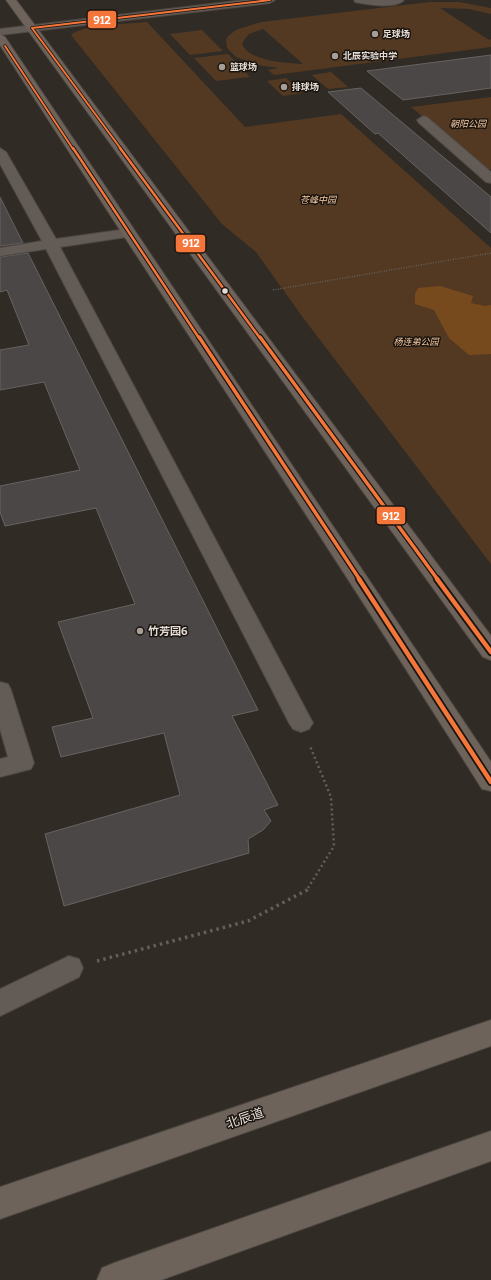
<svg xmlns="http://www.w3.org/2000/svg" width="491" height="1280" viewBox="0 0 491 1280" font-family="Bitter,'Noto Sans SC',serif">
<rect width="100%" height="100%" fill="#312b25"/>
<g fill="#533922" fill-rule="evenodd">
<path d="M430 2H459L491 8V14L469 9 440 8 489 40 491 39V47L274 75 268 70 278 68 258 65 236 57 227 48 226 40 228 36 236 30 261 22ZM263 29 302 63 303 64C286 63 247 61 242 43L249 34Z"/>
<path d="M147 22 245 127 341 114 491 248V564L304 319 256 252 222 224 71 35C83 24 130 24 147 22Z"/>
<polygon points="202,30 223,51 190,55 170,34"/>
<polygon points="228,54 250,77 216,81 194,58"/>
<polygon points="331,72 348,87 328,89 312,75"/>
<polygon points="286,78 302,93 283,96 267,81"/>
<polygon points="491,97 491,169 488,169 411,107"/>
</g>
<polygon fill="#774a1e" points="440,286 473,296 471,303 485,306 491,305 491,354 469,355 449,338 434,310 415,304 415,294 418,288"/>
<g fill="#4b4746" stroke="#666363">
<polygon points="491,55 491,88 403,100 367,71"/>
<polygon points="361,88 491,197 491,233 378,133 375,134 328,92"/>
<polygon points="0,197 23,243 0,246"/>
<polygon points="28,253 258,710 232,716 278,805 264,810 271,821 263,830 248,839 249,853 64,906 45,834 180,795 164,733 61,757 52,727 93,718 58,622 135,604 96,508 5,526 0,512 0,486 80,470 44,382 0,390 0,350 29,345 7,290 0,292 0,257"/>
</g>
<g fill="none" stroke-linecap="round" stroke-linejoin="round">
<defs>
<g id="minor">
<polygon points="244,0 275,0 270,3 0,35 0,29"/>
<path d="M354 0H404C396 9 367 5 355 2Z"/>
<polygon points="423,116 427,117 491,172 491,183 486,182 419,123 417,120"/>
<polygon points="0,148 6,152 56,239 127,229 132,230 134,233 132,236 127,237 60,247 313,723 309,729 301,732 293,729 289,723 46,249 0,256 0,248 42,241 0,164"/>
<polygon points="0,682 8,684 11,690 34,763 31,769 0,777 0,759 8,757 0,729"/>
<polygon points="69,956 79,959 83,968 79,977 0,1016 0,989"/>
</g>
<g id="major">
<polygon points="6,0 16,0 491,636 491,660 483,657"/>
<path d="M0 34 5 37 491 762V791L482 789C325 539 160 294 0 45Z"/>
<polygon points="491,1020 491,1046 0,1219 0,1187"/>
<polygon points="491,1131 491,1161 161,1280 97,1280 102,1268 114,1263"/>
</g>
</defs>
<use href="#minor" stroke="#4d4742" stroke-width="2"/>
<use href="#major" stroke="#4d4742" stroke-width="2"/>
<polyline stroke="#655e59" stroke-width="1.5" stroke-dasharray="1 1.5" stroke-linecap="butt" points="273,290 491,253"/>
<polyline stroke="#655e59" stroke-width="2.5" stroke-dasharray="2 3" stroke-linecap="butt" points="308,888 334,846 331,797 310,746"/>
<polyline stroke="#655e59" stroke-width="3.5" stroke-dasharray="2.5 4" stroke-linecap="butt" points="97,961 248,921 307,890 309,887"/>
<use href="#minor" fill="#635b55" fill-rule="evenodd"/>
<use href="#major" fill="#6d635b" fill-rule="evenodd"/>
<defs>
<g id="bus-1-far3">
<polyline points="5,46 73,149"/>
<polyline points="121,149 32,28 270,0"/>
</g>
<g id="bus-1-far2">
<polyline points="73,148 199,338"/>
<polyline points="120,148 260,338"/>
</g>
<g id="bus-1-far1">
<polyline points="199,337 360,580"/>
<polyline points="260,337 438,580"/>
</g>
<g id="bus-1">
<polyline points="359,579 491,782"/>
<polyline points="437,579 491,652"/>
</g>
</defs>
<use href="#bus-1-far3" stroke="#1a140f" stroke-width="3.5"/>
<use href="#bus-1-far2" stroke="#1a140f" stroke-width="4.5"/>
<use href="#bus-1-far1" stroke="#1a140f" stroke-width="6"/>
<use href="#bus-1" stroke="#1a140f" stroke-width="8"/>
<use href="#bus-1-far3" stroke="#f5763a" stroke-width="2"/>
<use href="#bus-1-far2" stroke="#f5763a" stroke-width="2.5"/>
<use href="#bus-1-far1" stroke="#f5763a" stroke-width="3.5"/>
<use href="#bus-1" stroke="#f5763a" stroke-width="4.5"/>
</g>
<g fill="#a69e97" stroke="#1a140f" stroke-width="1.5">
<circle cx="375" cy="34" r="4"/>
<circle cx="335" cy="56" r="4"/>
<circle cx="222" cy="67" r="4"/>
<circle cx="284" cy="87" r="4"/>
<circle cx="140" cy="631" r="4"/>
</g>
<circle fill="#e5dcd5" stroke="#1a140f" stroke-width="1.5" cx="225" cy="291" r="3.5"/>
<g text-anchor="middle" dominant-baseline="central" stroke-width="3" stroke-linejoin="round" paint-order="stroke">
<g font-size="9" font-weight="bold" fill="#e5dcd5" stroke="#1a140f" text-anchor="start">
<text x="383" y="34">足球场</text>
<text x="343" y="56">北辰实验中学</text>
<text x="230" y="67">篮球场</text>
<text x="292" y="87">排球场</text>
</g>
<g font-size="9" font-style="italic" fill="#f7c9a3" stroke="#1a140f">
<text x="468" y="124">朝阳公园</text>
<text x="318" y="200">苍峰中园</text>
<text x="416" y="342">杨连弟公园</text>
</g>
<g font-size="11" font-weight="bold" fill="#e5dcd5" stroke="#1a140f" text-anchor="start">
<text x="148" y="631">竹芳园6</text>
</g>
<g font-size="13" fill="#e5dcd5" stroke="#1a140f">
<text transform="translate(245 1118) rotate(-19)">北辰道</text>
</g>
</g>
<g stroke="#1a140f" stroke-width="1.5">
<rect x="87" y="10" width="30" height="19" rx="4" fill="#f5763a"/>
<rect x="175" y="234" width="31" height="19" rx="4" fill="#f5763a"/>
<rect x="376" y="506" width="30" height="19" rx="4" fill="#f5763a"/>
</g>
<g font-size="11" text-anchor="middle" font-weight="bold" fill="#fff">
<text x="102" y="24">912</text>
<text x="191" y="247">912</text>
<text x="391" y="520">912</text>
</g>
</svg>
